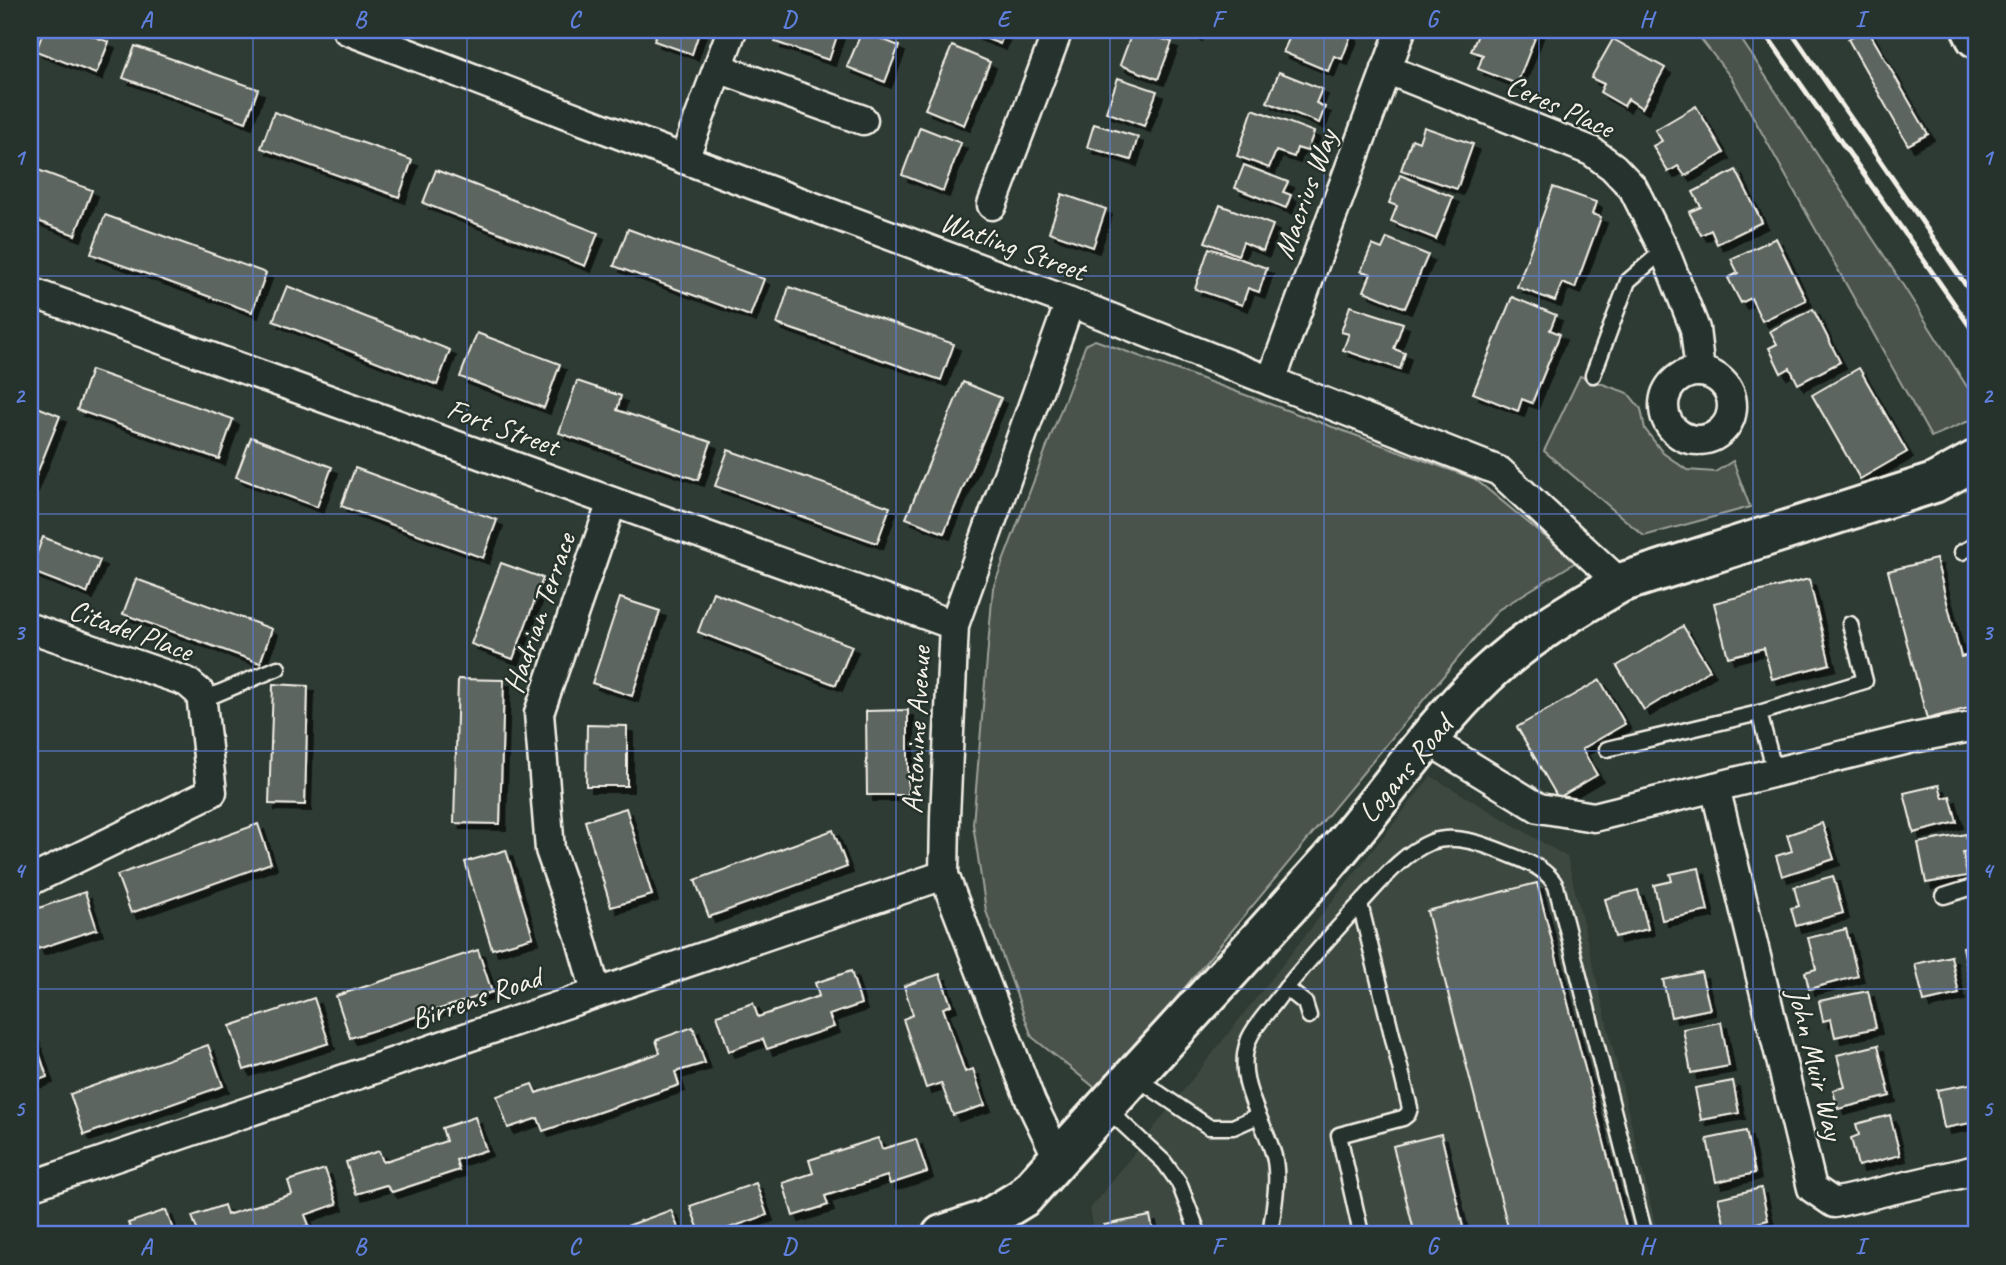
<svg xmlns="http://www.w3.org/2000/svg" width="2006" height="1265" viewBox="0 0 2006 1265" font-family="Caveat,sans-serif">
<defs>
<filter id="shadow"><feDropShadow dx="6" dy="6" stdDeviation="0" flood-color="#0009"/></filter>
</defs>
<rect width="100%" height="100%" fill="#2e3b34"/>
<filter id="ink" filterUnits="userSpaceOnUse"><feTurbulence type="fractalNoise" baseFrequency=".0143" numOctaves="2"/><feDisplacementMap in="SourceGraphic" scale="14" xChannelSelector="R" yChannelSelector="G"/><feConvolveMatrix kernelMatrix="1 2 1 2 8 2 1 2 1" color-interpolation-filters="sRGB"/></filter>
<g filter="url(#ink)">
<polygon fill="#3c4841" points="1431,776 1567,857 1658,1235 1095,1235 1090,1209"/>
<g fill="#48524c" stroke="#9ea29a" stroke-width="2">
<polygon points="1694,30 1735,30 1737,33 1887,260 1976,401 1976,418 1931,437 1732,79"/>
<polygon points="1095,340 1475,479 1576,562 1498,610 1099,1091 1032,1037 986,911 973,824 993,588 1086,344"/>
<polygon points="1580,376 1628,393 1641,409 1645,429 1663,453 1687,470 1715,472 1733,461 1750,507 1644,536 1544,451"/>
</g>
<g fill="#5c655e" stroke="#f4f1e8" stroke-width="2" filter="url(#shadow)">
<polygon points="44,30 76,30 109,42 96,74 36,51"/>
<polygon points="658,30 700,30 692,54 654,41"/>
<polygon points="779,30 839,30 829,60 775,42"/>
<polygon points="964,30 1005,30 1000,44"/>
<polygon points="1133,30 1172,42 1158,79 1120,65"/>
<polygon points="1181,30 1198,30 1196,35"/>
<polygon points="1293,30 1339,30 1351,35 1342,59 1334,56 1328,71 1283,52"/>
<polygon points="1480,30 1538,30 1517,84 1478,69 1483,55 1471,51"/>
<polygon points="1863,30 1868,30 1928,134 1908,145 1848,39"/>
<polygon points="862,31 899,46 885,82 847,67"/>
<polygon points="1613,39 1665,68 1642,108 1628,99 1624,106 1600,92 1604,84 1591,78"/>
<polygon points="135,46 258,89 246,122 123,78"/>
<polygon points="952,46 990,62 964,125 925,109"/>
<polygon points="1279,72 1322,89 1316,103 1325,107 1319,123 1267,102"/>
<polygon points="1118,78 1157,91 1144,126 1106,112"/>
<polygon points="1696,106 1724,153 1685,176 1678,166 1668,172 1653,146 1662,141 1655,130"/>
<polygon points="1253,109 1314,132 1307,151 1297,148 1294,157 1276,151 1269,168 1237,156"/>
<polygon points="274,112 412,160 399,197 261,148"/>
<polygon points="1094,124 1138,137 1131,160 1087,147"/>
<polygon points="920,127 961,143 943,191 902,175"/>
<polygon points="1424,127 1473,144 1457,189 1401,170 1412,139 1419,142"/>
<polygon points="1244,165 1288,182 1283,192 1291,195 1286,208 1235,188"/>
<polygon points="30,167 92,190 75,235 30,218"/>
<polygon points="436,170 598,233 585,266 423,203"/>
<polygon points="1736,170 1762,222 1717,244 1711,230 1701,235 1689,212 1701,207 1693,192"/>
<polygon points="1400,175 1453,197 1436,239 1391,221 1397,206 1389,203"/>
<polygon points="1553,187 1596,202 1592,214 1601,217 1575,288 1562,283 1555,301 1517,287"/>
<polygon points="1062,194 1106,209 1093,247 1049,232"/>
<polygon points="1220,205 1273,225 1263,251 1243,242 1238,255 1205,242"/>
<polygon points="105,215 266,273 252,312 91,254"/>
<polygon points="628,229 764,279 750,316 614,266"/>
<polygon points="1387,238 1428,255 1405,308 1364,291 1371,274 1361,271 1372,245 1382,249"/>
<polygon points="1776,238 1806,300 1762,321 1751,298 1741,303 1728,278 1738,273 1731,259"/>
<polygon points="1209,248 1267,268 1259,292 1248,288 1242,305 1195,289"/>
<polygon points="287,286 450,350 437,385 273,321"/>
<polygon points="789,287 954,344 941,380 777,324"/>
<polygon points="1512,297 1556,315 1550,330 1560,334 1532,403 1522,399 1518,411 1473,393"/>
<polygon points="1350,306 1403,323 1394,349 1405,353 1400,369 1343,350 1349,334 1341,332"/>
<polygon points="1813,309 1840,362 1798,384 1790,368 1781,373 1769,348 1777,344 1770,331"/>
<polygon points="477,333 560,364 544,408 460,377"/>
<polygon points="1859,368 1907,452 1860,479 1812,395"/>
<polygon points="91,370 233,419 219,459 77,410"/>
<polygon points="577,381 621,396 617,410 711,442 698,480 559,433"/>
<polygon points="963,382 1001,398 944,533 906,518"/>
<polygon points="30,404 60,416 30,491"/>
<polygon points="251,437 332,467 317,507 236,477"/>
<polygon points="728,450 890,507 877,543 715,486"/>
<polygon points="355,468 497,520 483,558 341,506"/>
<polygon points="43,537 100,560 87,593 30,571"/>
<polygon points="1936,559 1961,657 1976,653 1976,706 1927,719 1888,571"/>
<polygon points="501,563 543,578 513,659 471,644"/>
<polygon points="136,579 272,629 260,663 123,614"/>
<polygon points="1809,579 1830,664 1772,679 1764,648 1728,657 1714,603"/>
<polygon points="713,592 852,646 836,685 698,632"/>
<polygon points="620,598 660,611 632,696 592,683"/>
<polygon points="1683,626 1710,670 1644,710 1617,666"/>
<polygon points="458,679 504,680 500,824 454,823"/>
<polygon points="1600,680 1625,724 1582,749 1597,775 1558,798 1517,727"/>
<polygon points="273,684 308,686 305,805 269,804"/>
<polygon points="908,710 908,795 867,795 866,711"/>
<polygon points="587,725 627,726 627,786 586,786"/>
<polygon points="1939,785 1943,798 1950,796 1957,822 1914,833 1904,793"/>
<polygon points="626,808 652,895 611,907 585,821"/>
<polygon points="1822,823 1834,859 1782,876 1776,856 1792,851 1787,835"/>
<polygon points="258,824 271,863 131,913 117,875"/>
<polygon points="833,830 847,867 709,917 695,880"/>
<polygon points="1966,834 1969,851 1963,852 1967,876 1926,883 1918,843"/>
<polygon points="506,850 533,937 492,949 465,862"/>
<polygon points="1699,868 1708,911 1662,920 1654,885 1672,881 1670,874"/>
<polygon points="1833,876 1843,913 1796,926 1791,908 1799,906 1794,887"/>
<polygon points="1537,883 1628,1235 1510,1235 1427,911"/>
<polygon points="1638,890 1648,929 1615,937 1605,899"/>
<polygon points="85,892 97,929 38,949 30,925 30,911"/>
<polygon points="1846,929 1858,976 1809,989 1805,972 1816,969 1808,938"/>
<polygon points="1976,944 1976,982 1970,983 1963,947"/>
<polygon points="478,950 492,992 350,1038 336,996"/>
<polygon points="1951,956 1959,994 1924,1002 1915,964"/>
<polygon points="851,971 861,1004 829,1015 834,1027 767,1049 763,1039 729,1051 717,1015 753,1003 758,1017 819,996 815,983"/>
<polygon points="1701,972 1710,1009 1671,1017 1663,980"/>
<polygon points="940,974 951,1005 943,1008 965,1072 973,1069 985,1105 953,1115 941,1083 926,1088 903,1019 913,1015 904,986"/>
<polygon points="1868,991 1876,1028 1835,1037 1831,1019 1823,1021 1819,1001"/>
<polygon points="314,998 329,1043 244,1070 230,1026"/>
<polygon points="1721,1022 1729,1066 1691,1073 1683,1029"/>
<polygon points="30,1025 47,1077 30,1083"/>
<polygon points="693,1027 705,1063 675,1072 679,1085 543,1131 538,1118 508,1128 497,1096 532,1084 536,1093 660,1053 656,1040"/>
<polygon points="208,1045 223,1086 84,1135 70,1094"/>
<polygon points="1878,1045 1890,1096 1838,1109 1833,1090 1845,1087 1837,1055"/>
<polygon points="1733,1081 1739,1113 1701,1120 1695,1088"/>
<polygon points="1975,1083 1976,1122 1944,1128 1937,1090"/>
<polygon points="1890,1115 1900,1155 1858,1166 1851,1138 1859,1135 1856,1124"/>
<polygon points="475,1117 486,1150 456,1160 459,1170 392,1192 386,1185 356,1194 346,1162 379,1151 383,1162 446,1141 442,1128"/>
<polygon points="1746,1131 1755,1173 1716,1182 1707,1139"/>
<polygon points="1441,1134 1463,1227 1429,1235 1415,1235 1393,1146"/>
<polygon points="878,1138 882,1149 916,1139 927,1172 890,1184 887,1176 825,1196 828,1205 793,1216 783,1183 813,1173 809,1160"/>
<polygon points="325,1169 337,1204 305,1215 309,1225 277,1235 199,1235 192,1216 224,1205 227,1215 292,1194 288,1181"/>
<polygon points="756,1183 767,1215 709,1235 701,1235 690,1206"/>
<polygon points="1761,1188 1768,1220 1726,1231 1718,1198"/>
<polygon points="166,1210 175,1235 122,1235 132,1232 128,1223"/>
<polygon points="671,1210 681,1235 605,1235 605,1234"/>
<polygon points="1150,1216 1154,1235 1106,1235 1104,1225"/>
</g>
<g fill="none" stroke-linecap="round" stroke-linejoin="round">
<defs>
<g id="lane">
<polyline points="1593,375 1628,281 1664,250"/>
<polyline points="1962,552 1976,545"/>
<polyline points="202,700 278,668"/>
<polyline points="1759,713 1865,681 1850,624"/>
<polyline points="1607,749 1759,713 1775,772"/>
<polyline points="1944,896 1976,886"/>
<polyline points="1360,904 1410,1108 1408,1114 1403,1118 1339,1135 1360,1229"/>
<polyline points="1286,988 1305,1003 1309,1016"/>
<polyline points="1135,1077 1209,1127 1233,1127 1258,1116"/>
<polyline points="1107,1109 1164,1162 1179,1183 1199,1235"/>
<path d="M1270 1235C1273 1211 1280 1180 1274 1156 1264 1119 1233 1080 1249 1039 1254 1027 1265 1015 1273 1005 1299 970 1327 940 1356 908 1378 885 1401 854 1431 842 1456 833 1486 845 1508 854 1525 861 1547 868 1556 886L1645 1235"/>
</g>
<g id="street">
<polyline points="347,30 684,159 1070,302 1499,471 1620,583"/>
<polyline points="718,68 863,120"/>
<polyline points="1386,69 1591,151 1613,167 1633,188 1664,250 1695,329 1700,372"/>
<polyline points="684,159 732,30"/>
<polyline points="992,205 1058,30"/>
<polyline points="30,292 954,625"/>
<circle cx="1698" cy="406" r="34"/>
<polyline points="1271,381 1401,30"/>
<polyline points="30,628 187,682 201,694 212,792 30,881"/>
<polyline points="1428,740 1539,808 1594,817 1913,738 1976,726"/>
<polyline points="1715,787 1812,1188 1834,1203 1976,1170"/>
<polyline points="596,992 580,936 550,850 539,713 612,502"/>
<polyline points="1058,1158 1031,1102 944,875 945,817 954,625 1070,302"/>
<polyline points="30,1186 944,875"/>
</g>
<path id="secondary" d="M942 1235 986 1220 1024 1197C1123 1086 1225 978 1324 867 1379 805 1425 734 1485 676 1525 638 1573 610 1620 583L1934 483 1976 460"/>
<polyline id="primary" points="1972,30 1976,38"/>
</defs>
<use href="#lane" stroke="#f4f1e8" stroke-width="19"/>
<use href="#street" stroke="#f4f1e8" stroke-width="33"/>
<use href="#secondary" stroke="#f4f1e8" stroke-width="44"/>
<use href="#primary" stroke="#f4f1e8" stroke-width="44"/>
<use href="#lane" stroke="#26332d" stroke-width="14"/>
<use href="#street" stroke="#26332d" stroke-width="28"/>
<use href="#secondary" stroke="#26332d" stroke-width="38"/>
<use href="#primary" stroke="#26332d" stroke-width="38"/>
<g stroke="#f4f1e8" stroke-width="5">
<polyline points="1763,30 1976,335"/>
<polyline points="1790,30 1976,300"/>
</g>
</g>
</g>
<path fill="none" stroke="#5e7fdd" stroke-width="2" stroke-opacity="0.55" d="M253 30V1235M467 30V1235M681 30V1235M896 30V1235M1110 30V1235M1324 30V1235M1539 30V1235M1753 30V1235M30 276H1976M30 514H1976M30 751H1976M30 989H1976"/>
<g text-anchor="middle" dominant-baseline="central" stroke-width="5" stroke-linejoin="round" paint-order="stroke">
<g font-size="30" fill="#f4f1e8" stroke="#26332d">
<text transform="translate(1560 106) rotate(24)">Ceres Place</text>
<text transform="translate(1305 194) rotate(-70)">Macrius Way</text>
<text transform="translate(1013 246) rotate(20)">Watling Street</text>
<text transform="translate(503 427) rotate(20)">Fort Street</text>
<text transform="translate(539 613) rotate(-71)">Hadrian Terrace</text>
<text transform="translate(131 630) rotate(20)">Citadel Place</text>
<text transform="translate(916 730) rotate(-87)">Antonine Avenue</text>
<text transform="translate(1405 769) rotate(-50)">Logans Road</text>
<text transform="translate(476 998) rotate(-19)">Birrens Road</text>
<text transform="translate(1816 1064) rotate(76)">John Muir Way</text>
</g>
</g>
<rect width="2006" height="1265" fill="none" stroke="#26332d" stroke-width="77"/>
<rect x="38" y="38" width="1930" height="1188" fill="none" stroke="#5e7fdd" stroke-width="2.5"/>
<g font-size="23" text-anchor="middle" font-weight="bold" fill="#5e7fdd">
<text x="146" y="27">A</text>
<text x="360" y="27">B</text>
<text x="574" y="27">C</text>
<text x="789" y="27">D</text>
<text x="1003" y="27">E</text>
<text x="1217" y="27">F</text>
<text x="1432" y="27">G</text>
<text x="1646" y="27">H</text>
<text x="1860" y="27">I</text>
<text x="19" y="165">1</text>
<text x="1987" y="165">1</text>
<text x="19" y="403">2</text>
<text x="1987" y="403">2</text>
<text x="19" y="640">3</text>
<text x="1987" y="640">3</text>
<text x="19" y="878">4</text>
<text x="1987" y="878">4</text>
<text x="19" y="1116">5</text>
<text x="1987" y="1116">5</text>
<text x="146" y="1254">A</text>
<text x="360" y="1254">B</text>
<text x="574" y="1254">C</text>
<text x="789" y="1254">D</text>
<text x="1003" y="1254">E</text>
<text x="1217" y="1254">F</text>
<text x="1432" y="1254">G</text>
<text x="1646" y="1254">H</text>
<text x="1860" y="1254">I</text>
</g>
</svg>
